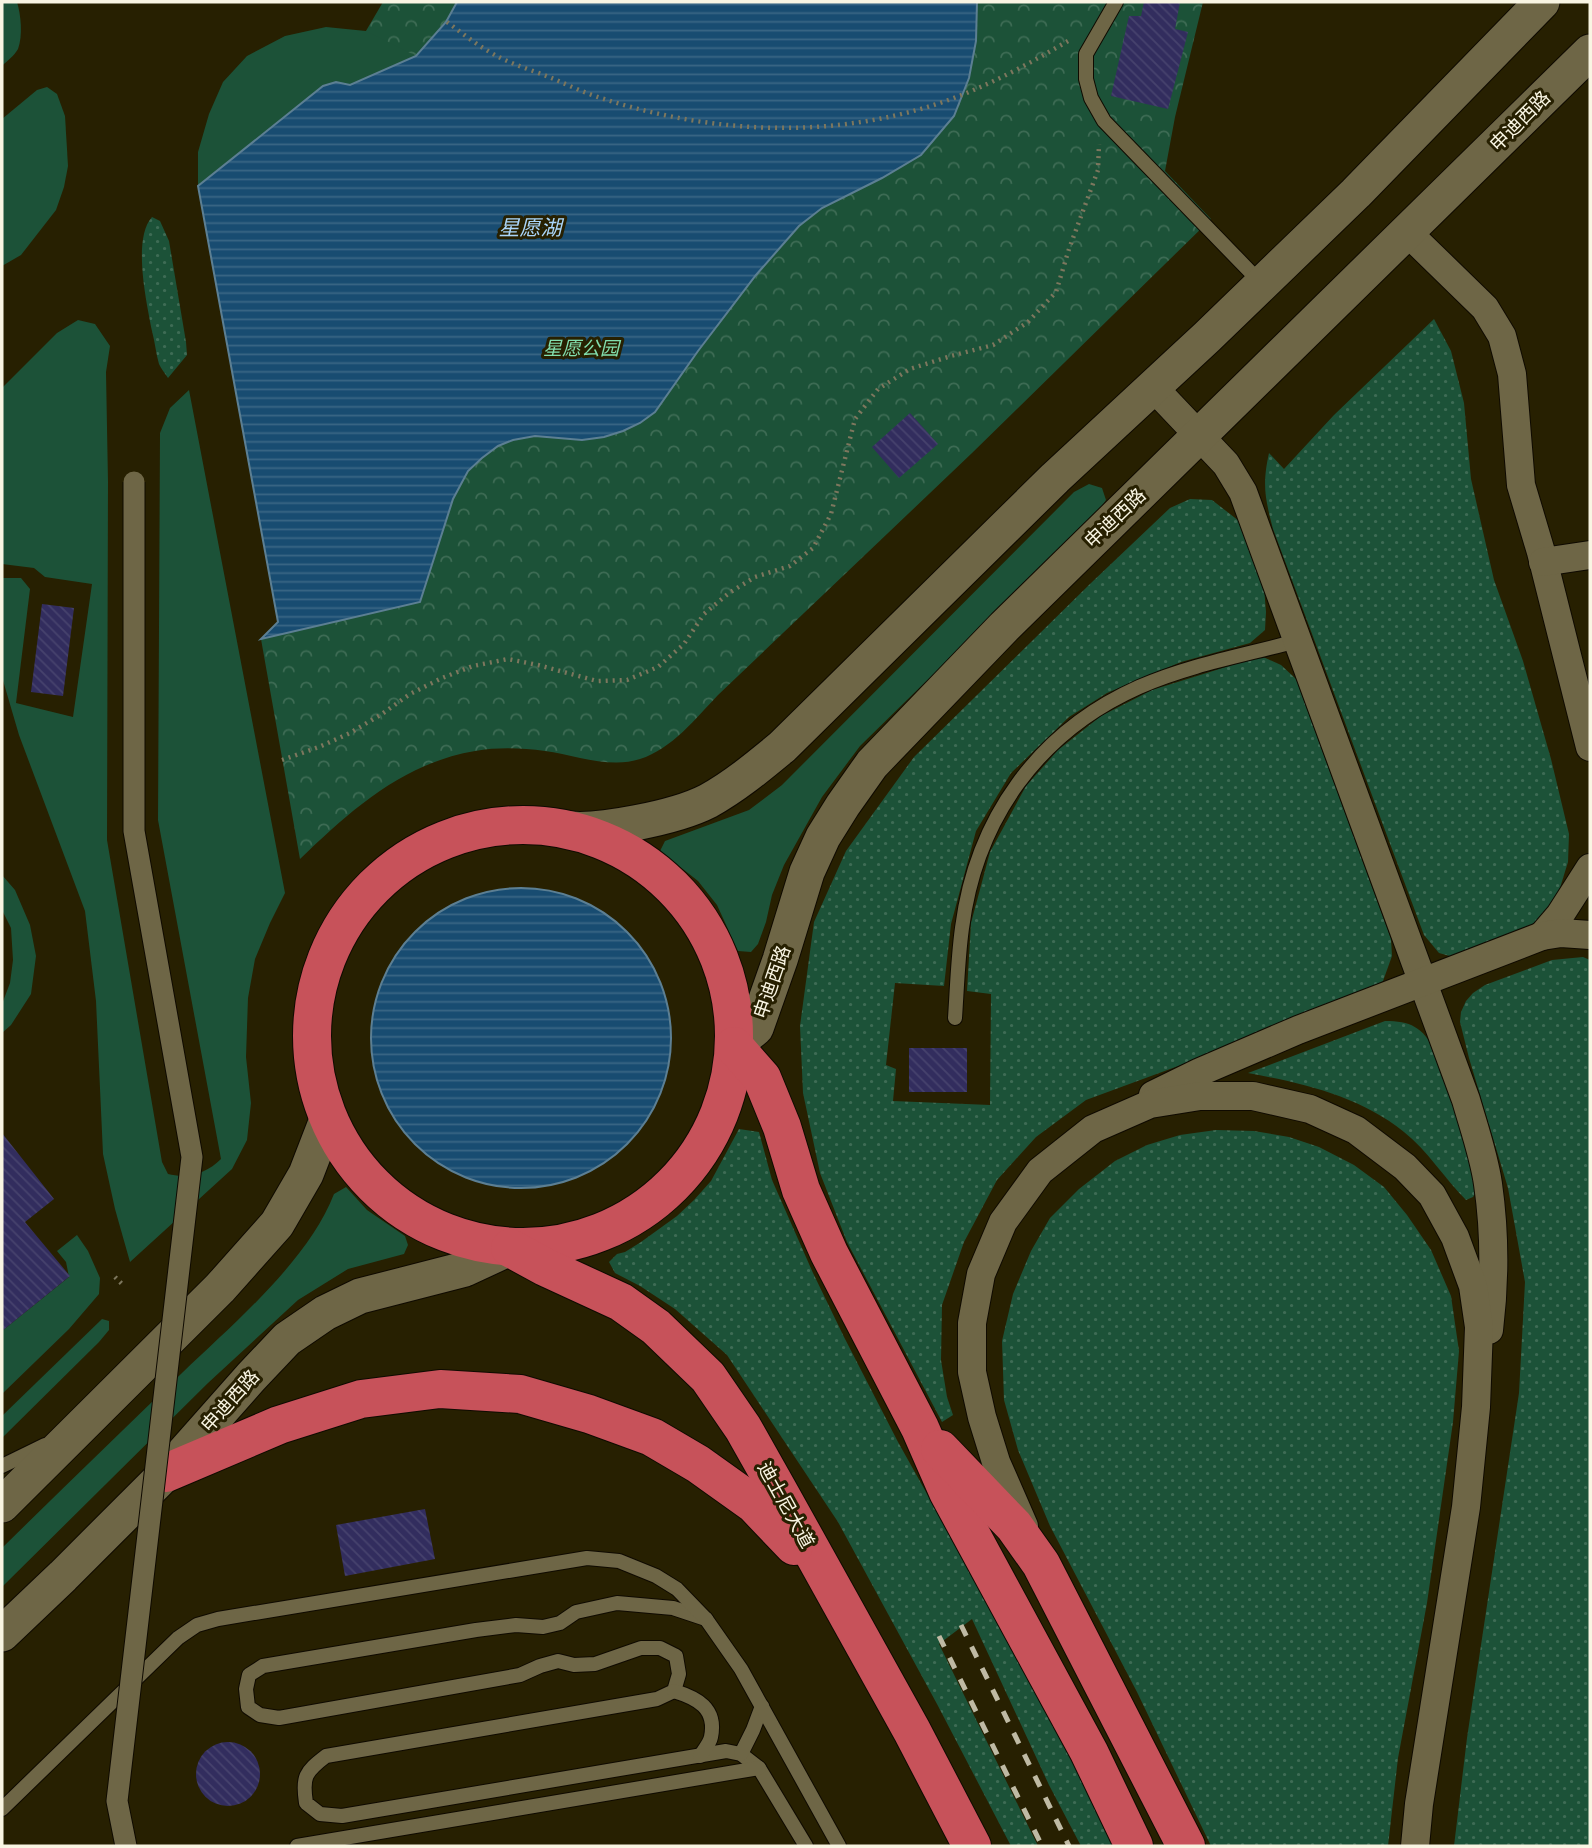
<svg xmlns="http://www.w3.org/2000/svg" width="1592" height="1848" viewBox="0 0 1592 1848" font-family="'Crimson Pro','Noto Sans SC',serif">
<defs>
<pattern id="grass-dots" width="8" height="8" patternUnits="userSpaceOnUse" patternTransform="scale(1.75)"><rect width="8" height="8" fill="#1c5238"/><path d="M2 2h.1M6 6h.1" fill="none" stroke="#3e6c55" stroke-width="1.8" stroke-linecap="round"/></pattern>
<pattern id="park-crowns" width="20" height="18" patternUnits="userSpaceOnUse" patternTransform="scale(1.75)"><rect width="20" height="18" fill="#1c5238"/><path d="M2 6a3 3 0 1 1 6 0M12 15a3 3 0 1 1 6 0" fill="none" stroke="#3e6c55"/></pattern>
<pattern id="water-rules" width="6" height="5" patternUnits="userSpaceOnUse" patternTransform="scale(1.75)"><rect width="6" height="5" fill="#184c71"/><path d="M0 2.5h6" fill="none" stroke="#3a6685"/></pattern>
<pattern id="building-back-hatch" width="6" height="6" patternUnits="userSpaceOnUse" patternTransform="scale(1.75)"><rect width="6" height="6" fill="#322d5e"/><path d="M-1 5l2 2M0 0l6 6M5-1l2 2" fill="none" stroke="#46426d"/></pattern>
</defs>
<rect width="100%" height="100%" fill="#272001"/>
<g fill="url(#grass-dots)">
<path d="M152 217 160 221 169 241 186 342 187 355 168 378C165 373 161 369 159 364 156 354 155 342 152 331 147 304 132 239 152 217Z"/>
<path d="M1434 319 1451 351 1464 403 1471 479 1494 580 1523 661 1551 759 1569 834 1568 862 1555 904 1536 929 1457 958 1439 953 1424 935 1273 529C1265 498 1262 485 1269 453L1284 469 1334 415Z"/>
<polygon points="1190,499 1212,500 1239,521 1264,587 1266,612 1265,630 1250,643 1181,662 1107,693 1069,717 1011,773 976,831 951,924 944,986 895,983 886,1065 896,1069 893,1101 990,1105 991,994 967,991 971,923 990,852 1026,786 1058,750 1101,716 1152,690 1261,656 1281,665 1296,679 1391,939 1392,956 1383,981 1356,996 1246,1041 1086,1100 1036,1137 997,1180 964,1242 942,1305 941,1360 947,1397 953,1415 942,1422 847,1242 820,1173 803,1093 800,1026 814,922 846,851 914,757 1091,583 1170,508"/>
<polygon points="1583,957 1590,960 1590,1846 1454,1846 1467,1738 1519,1393 1525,1282 1508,1188 1469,1058 1460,1022 1461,1012 1466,1001 1473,993 1485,985 1552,960"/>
<path d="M1385 1021C1410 1021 1423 1027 1434 1050L1474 1168 1477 1190 1473 1197 1466 1200C1444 1178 1428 1151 1404 1132 1360 1096 1302 1083 1248 1073Z"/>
<polygon points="739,1129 759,1132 772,1180 813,1273 844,1337 898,1442 931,1501 987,1594 1119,1846 1081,1846 1049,1785 972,1619 939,1644 1038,1846 1011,1846 937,1704 838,1522 727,1355 675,1309 640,1286 615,1273 609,1262 617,1254 625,1252 641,1242 677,1216 694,1200 711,1181"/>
<polygon points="1216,1130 1254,1131 1289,1137 1319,1147 1354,1165 1384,1187 1407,1215 1431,1250 1451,1296 1459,1351 1453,1422 1427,1603 1398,1758 1388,1846 1211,1846 1137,1692 1050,1526 1018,1450 1004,1400 1002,1341 1013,1294 1031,1251 1050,1218 1079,1189 1115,1161 1147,1145 1180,1135"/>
</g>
<path fill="url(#park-crowns)" d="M383 2H1203L1175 117 1165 171 1211 219 972 453 718 695C696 718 672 749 640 759 610 769 575 755 545 751 522 748 498 747 475 751 403 763 351 810 300 859L261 639 278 622 198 186 323 86 336 82Z"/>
<g fill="#1c5238">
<path d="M2 2H17C21 15 23 36 18 49 14 56 7 61 2 66Z"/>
<polygon points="326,27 366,31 416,56 350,85 336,82 323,86 198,186 198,152 209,114 223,82 247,56 285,36"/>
<polygon points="47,87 57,94 65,116 68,166 64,187 56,210 21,255 2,266 2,119 37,90"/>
<path d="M78 320 95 324 110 346 106 372 108 482 107 840 162 1162 168 1174C188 1179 207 1173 221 1159L158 820 160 433 170 408 189 390 285 893 270 923 255 959 248 998 246 1057 251 1103 247 1140 232 1169 130 1262 115 1209 103 1154 96 1001 85 911 19 735 2 677V578H21L30 589 16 703 73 717 92 584 45 577 34 568 2 564V388L57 333Z"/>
<polygon points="1089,484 1102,488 1106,500 1096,515 860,746 822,797 784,865 772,895 766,922 758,944 751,952 738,951 717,905 698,881 660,851 665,841 749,810 782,785 1074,492"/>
<polygon points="2,875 15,890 30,925 36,956 31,994 11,1025 2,1033 2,1004 10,983 13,960 11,928 2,910"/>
<path d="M346 1187 367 1210 405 1236 408 1245 404 1254 348 1269 298 1300 208 1383 2 1587V1548C62 1489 122 1431 182 1373 233 1324 308 1261 334 1194Z"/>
<polygon points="77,1235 88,1251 100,1278 99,1294 69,1329 2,1394 2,1331 69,1277 66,1262 57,1251"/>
<polygon points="102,1319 109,1321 109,1330 99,1342 2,1438 2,1416"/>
</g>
<g fill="url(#water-rules)" stroke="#5c7f93" stroke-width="2">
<polygon points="457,2 977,2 976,41 969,78 954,116 921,155 882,178 822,208 799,226 756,275 698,351 655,412 640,423 623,431 604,437 582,440 535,436 513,440 498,446 482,458 468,471 453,499 420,602 261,639 278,622 198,186 323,86 336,82 350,85 416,56 446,22"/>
<circle cx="521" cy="1038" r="150"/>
</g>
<g fill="url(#building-back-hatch)">
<polygon points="1144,2 1180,2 1175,29 1188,32 1168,109 1111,96 1129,16 1141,16"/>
<polygon points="910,413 938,444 899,478 872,447"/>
<polygon points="42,604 74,608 63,696 31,692"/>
<rect x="909" y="1048" width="58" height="44"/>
<polygon points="2,1133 54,1199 25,1222 70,1276 2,1331"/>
<polygon points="425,1509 435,1559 345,1576 336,1525"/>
<circle cx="228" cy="1774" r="32"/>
</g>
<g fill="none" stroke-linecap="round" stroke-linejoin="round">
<defs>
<g id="service">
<polyline points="1116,2 1086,54 1086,79 1091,98 1104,121 1262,284"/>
<path d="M955 1018C957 988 958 957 962 928 976 819 1038 732 1139 687 1189 665 1245 655 1297 641"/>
<polyline points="2,1466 45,1445"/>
<path d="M706 1619 673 1608 617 1603 576 1612 560 1623 543 1627 516 1625 476 1630 263 1666 249 1675 246 1689 248 1707 260 1715 279 1718 520 1675 540 1666 558 1661 574 1665 595 1664 641 1648H660L676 1656 679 1674 674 1691 657 1699 326 1756C305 1772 302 1777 306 1803L320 1814 342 1816 726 1751 741 1754 759 1768 806 1846"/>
<path d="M674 1691C697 1698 717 1708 711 1737 710 1743 704 1750 700 1756"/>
<polyline points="741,1754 753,1730 762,1706"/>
<polyline points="2,1809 178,1638 197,1625 218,1619 587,1558 619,1561 656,1576 677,1589 706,1619 741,1669 839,1846"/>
<polyline points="297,1846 759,1768"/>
</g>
<g id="minor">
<polyline points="1407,232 1485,308 1502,336 1512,374 1521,485 1541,552 1590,747"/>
<path d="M1153 387 1226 464 1243 492 1466 1100C1474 1128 1484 1156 1488 1184 1495 1233 1495 1281 1489 1330"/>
<polyline points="1543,562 1590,555"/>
<polyline points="1542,936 1560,915 1590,868"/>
<polyline points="1153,1095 1200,1072 1298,1030 1542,936 1561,933 1590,935"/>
<polyline points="1024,1526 996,1462 982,1417 972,1372 972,1323 981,1274 1003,1222 1040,1171 1093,1129 1150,1104 1200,1096 1253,1096 1310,1109 1356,1130 1405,1167 1432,1195 1455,1237 1473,1286 1479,1327 1476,1407 1466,1507 1419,1804 1415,1846"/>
</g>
<g id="tertiary">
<path d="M562 828C596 834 677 817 708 801 735 786 759 766 782 747L1055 478 1207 337 1356 193 1542 2"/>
<polyline points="734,1046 756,1028 780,960 807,872 823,837 843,805 872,764 1004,627 1590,52"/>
<polyline points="2,1505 220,1288 277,1224 306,1174 328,1117"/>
<polyline points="2,1634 63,1576 166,1473 251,1377 287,1339 325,1313 360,1296 465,1269 510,1248"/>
</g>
<g id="trunk">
<circle cx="523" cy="1036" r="211"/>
<polyline points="734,1046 762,1078 782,1127 801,1190 829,1253 920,1428 948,1492 1089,1752 1134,1846"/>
<polyline points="510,1248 545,1267 621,1302 656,1327 708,1377 743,1428 778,1490 912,1731 972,1846"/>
<polyline points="940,1449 1014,1526 1041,1564 1186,1846"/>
<polyline points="166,1473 279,1425 361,1399 440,1389 520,1394 589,1414 652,1437 698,1464 754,1504 794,1546"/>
</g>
</defs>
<use href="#service" stroke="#0f0a00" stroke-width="16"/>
<use href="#minor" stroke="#0f0a00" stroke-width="30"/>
<use href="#tertiary" stroke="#0f0a00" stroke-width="37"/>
<use href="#trunk" stroke="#0f0a00" stroke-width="40"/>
<g stroke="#7d775e" stroke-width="4.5" stroke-dasharray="2 5" stroke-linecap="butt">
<path d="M447 22C462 33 478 46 495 55 513 65 535 71 554 79 570 86 587 94 604 99 707 132 819 139 924 108 975 93 1022 68 1068 41"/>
<polyline points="282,760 319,747 350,733 382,714 410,694 442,678 473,666 508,659 538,665 597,681 627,680 658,667 684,644 704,614 729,593 755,577 790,566 813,548 831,514 855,419 878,389 910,369 951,356 993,345 1028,322 1056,292 1069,249 1098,170 1099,144"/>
<polyline points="115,1277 124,1286"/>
</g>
<use href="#service" stroke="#6e6646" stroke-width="14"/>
<use href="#minor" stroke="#6e6646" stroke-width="28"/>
<use href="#tertiary" stroke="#6e6646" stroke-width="35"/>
<use href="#trunk" stroke="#c7525a" stroke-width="38"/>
<g stroke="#bfbaa4" stroke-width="5" stroke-dasharray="12 12" stroke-linecap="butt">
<polyline points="961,1625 1069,1846"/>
<polyline points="939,1636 1042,1846"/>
</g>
<defs>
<polyline id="pedestrian-bridge" points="126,1846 117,1801 192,1157 134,831 134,482"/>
</defs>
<use href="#pedestrian-bridge" stroke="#0f0a00" stroke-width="23" stroke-linecap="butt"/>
<use href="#pedestrian-bridge" stroke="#6e6646" stroke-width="21"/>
</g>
<g text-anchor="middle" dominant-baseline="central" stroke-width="6" stroke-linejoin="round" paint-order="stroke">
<g font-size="19" fill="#f9f5e3" stroke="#272001">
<text transform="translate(1520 121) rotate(-45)">申迪西路</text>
<text transform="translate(1115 518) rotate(-44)">申迪西路</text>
<text transform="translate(772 982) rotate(-71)">申迪西路</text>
<text transform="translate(230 1401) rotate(-48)">申迪西路</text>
<text transform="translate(786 1505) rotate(61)">迪士尼大道</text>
</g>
<g font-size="19" font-style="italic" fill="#82dead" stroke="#272001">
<text x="581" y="348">星愿公园</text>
</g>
<g font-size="21" font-style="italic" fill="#aad5f9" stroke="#272001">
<text x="530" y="228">星愿湖</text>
</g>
</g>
<rect width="1592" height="1848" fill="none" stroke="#f9f5e3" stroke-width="7"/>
</svg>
